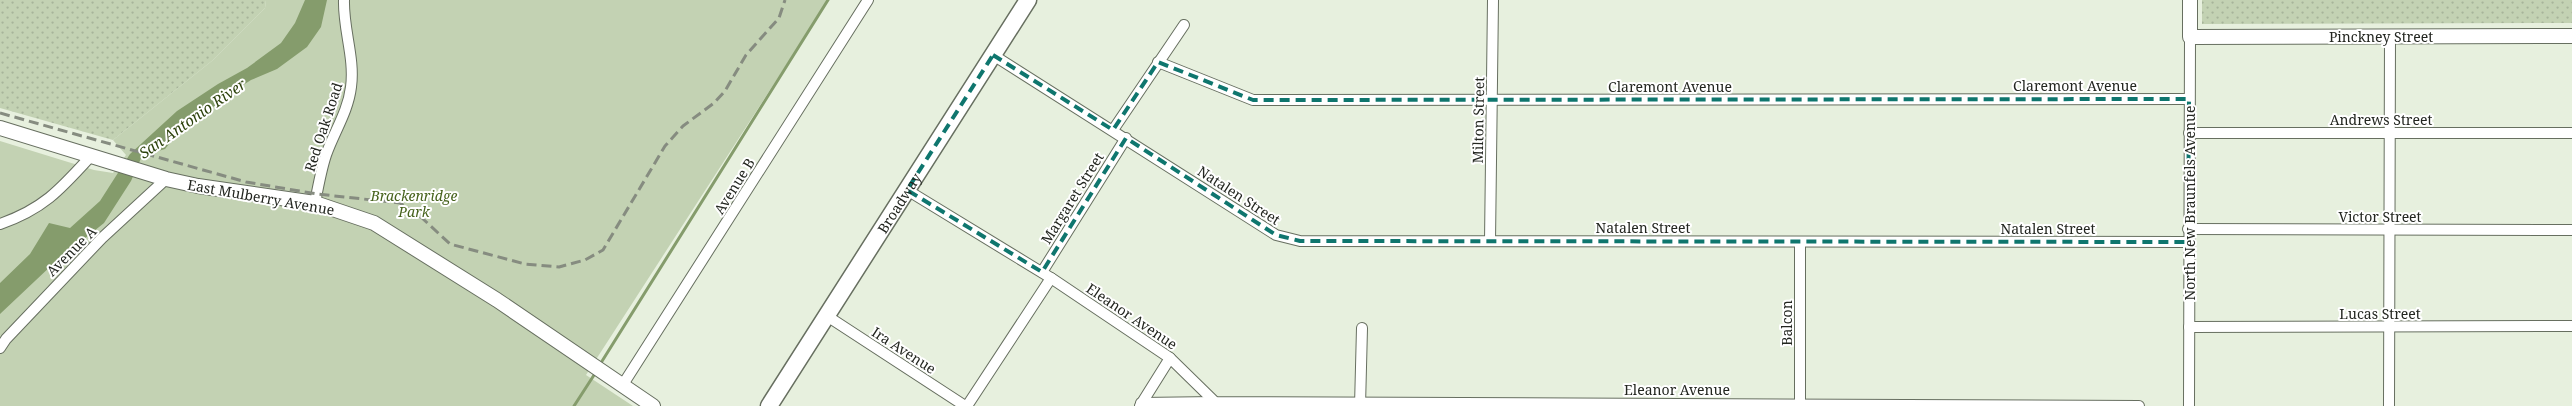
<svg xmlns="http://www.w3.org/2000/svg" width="2572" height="406" viewBox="0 0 2572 406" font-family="'Noto Serif',serif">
<defs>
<pattern id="grass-dots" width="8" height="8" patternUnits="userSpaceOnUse" patternTransform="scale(1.25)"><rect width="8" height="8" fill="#c3d2b3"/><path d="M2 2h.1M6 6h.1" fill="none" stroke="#a7b49a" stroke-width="1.8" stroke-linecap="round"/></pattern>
</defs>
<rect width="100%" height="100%" fill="#e7f0de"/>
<g fill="url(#grass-dots)">
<polygon points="0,0 266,0 265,8 213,60 113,140 0,108"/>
<polygon points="2202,0 2572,0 2572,23 2202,24"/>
</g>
<polygon fill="#c3d2b3" points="266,0 828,0 586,375 633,406 0,406 0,141 94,170 113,173 126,155 113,140 213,60 265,8"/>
<polygon fill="#859c6c" points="305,0 327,0 321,27 307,47 277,69 251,80 232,92 174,138 165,149 142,156 131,181 104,223 53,264 0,314 0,283 30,254 49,223 70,228 100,201 130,154 177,111 218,84 247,68 281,43 295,23"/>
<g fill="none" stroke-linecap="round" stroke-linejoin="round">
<g stroke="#859c6c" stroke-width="3">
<polyline points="599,366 828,0"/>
<polyline points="574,406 596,372"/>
</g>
<defs>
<g id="minor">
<polyline points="993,55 1276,235 1300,241 2188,242"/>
<polyline points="1158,62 1253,100 2189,99"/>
<polyline points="1113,130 1184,25"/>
<polyline points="2189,133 2572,133"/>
<polyline points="907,190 1051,278 1170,358 1215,402 2139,406"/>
<path d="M315 203C318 187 321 170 326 155 334 132 348 112 351 87 355 58 343 29 344 0"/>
<path d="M0 224C43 209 60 190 90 157"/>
<polyline points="2188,229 2572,230"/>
<polyline points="1490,241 1493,0"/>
<polyline points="1800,242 1800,403"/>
<polyline points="1042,272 1126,138"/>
<polyline points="827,316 965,406"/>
<polyline points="2189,327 2572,326"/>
<polyline points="0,348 6,339 102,238 166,179"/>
<polyline points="622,386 868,0"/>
<polyline points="1141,403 1215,402"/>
<polyline points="967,406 1051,278"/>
<polyline points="1140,406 1170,358"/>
<polyline points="1360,406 1362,328"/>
<polyline points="2189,406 2190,37"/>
<polyline points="2389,406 2390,36"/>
</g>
<g id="tertiary">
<polyline points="2190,0 2190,37 2572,36"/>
<polyline points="0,128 166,179 198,186 315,203 374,223 497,300 653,406"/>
</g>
<g id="primary">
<path id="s1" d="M769 406 1028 0"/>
</g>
</defs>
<use href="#minor" stroke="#676f60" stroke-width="12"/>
<use href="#tertiary" stroke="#676f60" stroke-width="16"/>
<use href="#primary" stroke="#676f60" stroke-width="19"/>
<use href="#minor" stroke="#fff" stroke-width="10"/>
<use href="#tertiary" stroke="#fff" stroke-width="14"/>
<use href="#primary" stroke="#fff" stroke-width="16"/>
<polyline stroke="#868c80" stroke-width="3" stroke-dasharray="10 5" stroke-linecap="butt" points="0,113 246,182 317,194 400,203 422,218 450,244 525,264 559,267 585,260 603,250 665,146 683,126 714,103 725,91 746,55 779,18 785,0"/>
</g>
<path fill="none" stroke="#0f766e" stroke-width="4" stroke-dasharray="10 6" stroke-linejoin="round" d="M993 55 1113 130 1158 62 1253 100 2189 99 2188 242 1300 241 1276 235 1126 138 1042 272 907 190Z"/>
<g text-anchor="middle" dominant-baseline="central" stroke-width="4" stroke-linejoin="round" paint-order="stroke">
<g font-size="14" fill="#232620" stroke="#fff">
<text x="2381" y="36">Pinckney Street</text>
<text x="2075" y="85">Claremont Avenue</text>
<text x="1670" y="86">Claremont Avenue</text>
<text x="2381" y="119">Andrews Street</text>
<text transform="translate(1478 120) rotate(-89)">Milton Street</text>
<text transform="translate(323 127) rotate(-72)">Red Oak Road</text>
<text transform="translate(734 186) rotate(-58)">Avenue B</text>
<text transform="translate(1239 195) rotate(33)">Natalen Street</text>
<text transform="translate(261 197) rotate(10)">East Mulberry Avenue</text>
<text transform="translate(1072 198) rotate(-58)">Margaret Street</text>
<text stroke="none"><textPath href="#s1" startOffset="241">Broadway</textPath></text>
<text transform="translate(2189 203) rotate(-90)">North New Braunfels Avenue</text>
<text x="2380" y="216">Victor Street</text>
<text x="1643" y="227">Natalen Street</text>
<text x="2048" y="228">Natalen Street</text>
<text transform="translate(71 251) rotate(-45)">Avenue A</text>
<text x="2380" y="313">Lucas Street</text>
<text transform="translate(1132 316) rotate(34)">Eleanor Avenue</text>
<text transform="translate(1786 323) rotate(-90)">Balcon</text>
<text transform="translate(904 350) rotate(33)">Ira Avenue</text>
<text x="1677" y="389">Eleanor Avenue</text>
</g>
<g font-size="14" font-style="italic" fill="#46621c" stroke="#fff">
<text x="414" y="195">Brackenridge<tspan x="414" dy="16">Park</tspan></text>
</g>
<g font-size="15" font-style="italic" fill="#2d420c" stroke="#fff">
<text transform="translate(192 118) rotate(-35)">San Antonio River</text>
</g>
</g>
</svg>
